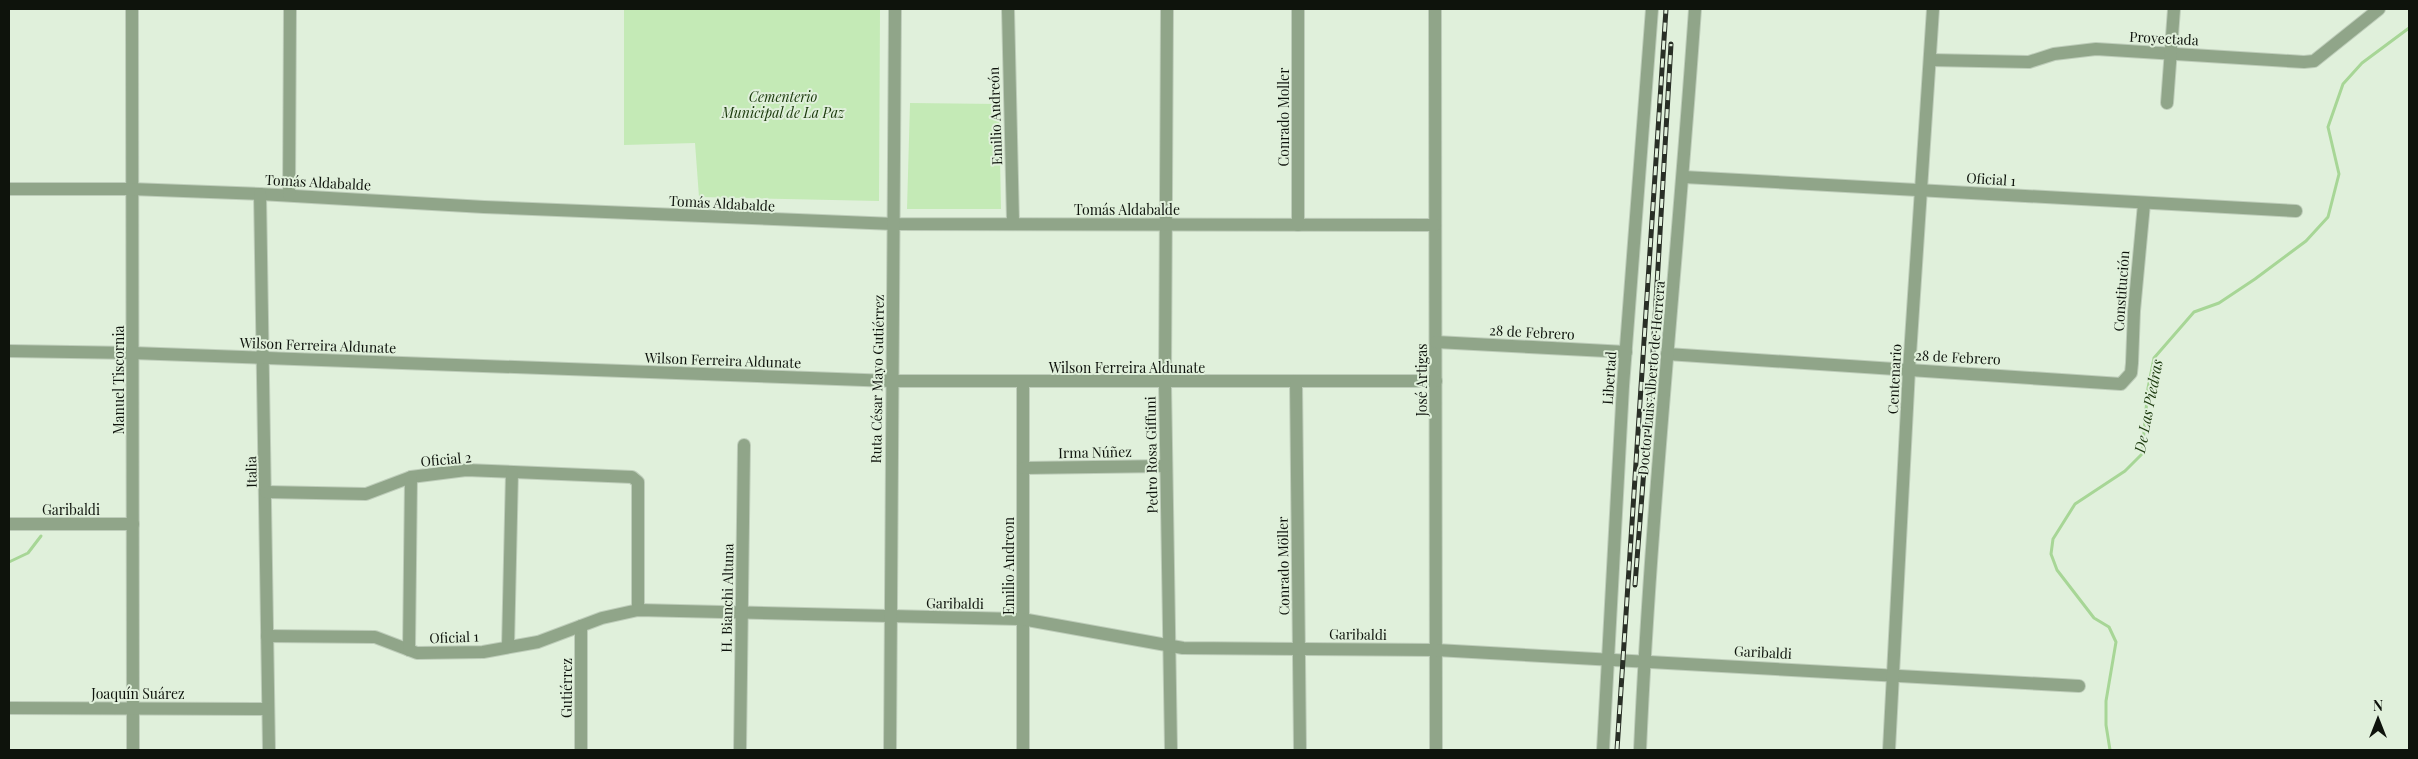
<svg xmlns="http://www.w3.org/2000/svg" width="2418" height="759" viewBox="0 0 2418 759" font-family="'Playfair Display',serif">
<rect width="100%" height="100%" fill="#e0f0db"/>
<g fill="#c4eab6">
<polygon points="624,9 880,9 879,201 699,197 695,143 624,145"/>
<polygon points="910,103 999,104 1001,209 907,209"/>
</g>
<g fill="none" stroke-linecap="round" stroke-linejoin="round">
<g stroke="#a7d696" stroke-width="3">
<polyline points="9,562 28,553 41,536"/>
<polyline points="2110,750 2106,725 2106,701 2116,642 2109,627 2094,618 2057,570 2051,554 2053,539 2075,504 2125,471 2142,454 2148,388 2154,358 2194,312 2219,303 2255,279 2306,241 2328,217 2339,174 2328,127 2343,84 2362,63 2409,28"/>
</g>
<defs>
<g id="minor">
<polyline points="132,9 133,750"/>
<polyline points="1008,9 1013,222"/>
<polyline points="1167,9 1165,383 1171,750"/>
<polyline points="1435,9 1436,750"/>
<polyline points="1930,60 2029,62 2054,54 2096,49 2304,62 2314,61 2379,9"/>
<polyline points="2167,103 2174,9"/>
<polyline points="1684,177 2296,211"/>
<polyline points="9,189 131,189 260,194 484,207 894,224 1435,225"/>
<polyline points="260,194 269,750"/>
<polyline points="289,195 290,9"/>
<polyline points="1298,225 1298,9"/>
<polyline points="1436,342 1626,352"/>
<polyline points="9,351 133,353 891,381 1436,381"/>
<polyline points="1667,354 2121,384 2131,373 2132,363 2134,311 2144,204"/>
<polyline points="1296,381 1300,750"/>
<polyline points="1023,383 1023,750"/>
<polyline points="1023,468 1166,466"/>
<polyline points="266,492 366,494 411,477 466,470 632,477 638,482 638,610"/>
<polyline points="9,524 133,524"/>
<polyline points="581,626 581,750"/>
<polyline points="267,636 375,637 417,653 483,652 538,642 602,618 638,610 1022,619 1183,648 1436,650 2079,686"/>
<polyline points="508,647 512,472"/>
<polyline points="409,650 411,477"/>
<polyline points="9,708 267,709"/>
<polyline points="740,750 744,445"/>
<polyline points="890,750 895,9"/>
<polyline points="1603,750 1623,386 1652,9"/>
<path d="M1640 750C1651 503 1678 256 1695 9"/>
<polyline points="1889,750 1909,370 1933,9"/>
</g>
</defs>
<use href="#minor" stroke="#becdba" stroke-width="14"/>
<use href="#minor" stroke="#90a589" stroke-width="12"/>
<defs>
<g id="rail">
<polyline points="1635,585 1653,353 1671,44"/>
<polyline points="1617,750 1666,9"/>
</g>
</defs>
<use href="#rail" stroke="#292f26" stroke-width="5"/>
<use href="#rail" stroke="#e0f0db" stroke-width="3" stroke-dasharray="9" stroke-linecap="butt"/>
</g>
<g text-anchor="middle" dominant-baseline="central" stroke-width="4" stroke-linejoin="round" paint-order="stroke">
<g font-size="14" fill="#0e130c" stroke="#e0f0db">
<text transform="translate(2164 38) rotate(3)">Proyectada</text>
<text transform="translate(995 116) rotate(-92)">Emilio Andreón</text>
<text transform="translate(1283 117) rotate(-90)">Conrado Moller</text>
<text transform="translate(1991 179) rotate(4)">Oficial 1</text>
<text transform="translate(318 182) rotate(3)">Tomás Aldabalde</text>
<text transform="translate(722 203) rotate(3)">Tomás Aldabalde</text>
<text x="1127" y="209">Tomás Aldabalde</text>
<text transform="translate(2121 291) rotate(-86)">Constitución</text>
<text transform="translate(1532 332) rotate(3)">28 de Febrero</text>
<text transform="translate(318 345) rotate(2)">Wilson Ferreira Aldunate</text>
<text transform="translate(1958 357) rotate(3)">28 de Febrero</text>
<text transform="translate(723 360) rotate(2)">Wilson Ferreira Aldunate</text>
<text x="1127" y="367">Wilson Ferreira Aldunate</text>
<text transform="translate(1609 378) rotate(-86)">Libertad</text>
<text transform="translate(1651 378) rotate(-85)">Doctor Luis Alberto de Herrera</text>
<text transform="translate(877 379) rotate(-89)">Ruta César Mayo Gutiérrez</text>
<text transform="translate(1894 379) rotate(-87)">Centenario</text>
<text transform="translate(118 380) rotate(-90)">Manuel Tiscornia</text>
<text transform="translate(1421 380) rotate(-90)">José Artigas</text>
<text transform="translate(1095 452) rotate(-1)">Irma Núñez</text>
<text transform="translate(1151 455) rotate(-91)">Pedro Rosa Giffuni</text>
<text transform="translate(446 459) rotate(-5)">Oficial 2</text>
<text transform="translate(251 472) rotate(-91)">Italia</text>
<text x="71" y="509">Garibaldi</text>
<text transform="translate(1008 566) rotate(-90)">Emilio Andreon</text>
<text transform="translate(1283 566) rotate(-91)">Conrado Möller</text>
<text transform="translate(727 598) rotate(-89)">H. Bianchi Altuna</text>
<text transform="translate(955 603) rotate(1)">Garibaldi</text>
<text transform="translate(1358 634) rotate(1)">Garibaldi</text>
<text transform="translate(454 637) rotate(-2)">Oficial 1</text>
<text transform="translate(1763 652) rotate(3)">Garibaldi</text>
<text transform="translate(566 688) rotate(-90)">Gutiérrez</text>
<text x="138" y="693">Joaquín Suárez</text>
</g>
<g font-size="14" font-style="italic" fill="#19370a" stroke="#e0f0db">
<text x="783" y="96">Cementerio<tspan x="783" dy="16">Municipal de La Paz</tspan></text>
</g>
<g font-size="15" font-style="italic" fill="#1b390d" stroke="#e0f0db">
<text transform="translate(2148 406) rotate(-79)">De Las Piedras</text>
</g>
</g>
<rect width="2418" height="759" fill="none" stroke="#0e130c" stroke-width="20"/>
<g transform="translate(2378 719)" stroke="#e0f0db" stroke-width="4" paint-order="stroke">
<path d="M0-4L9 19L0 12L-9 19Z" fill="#0e130c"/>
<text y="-8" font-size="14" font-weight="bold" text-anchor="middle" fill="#0e130c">N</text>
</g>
</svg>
